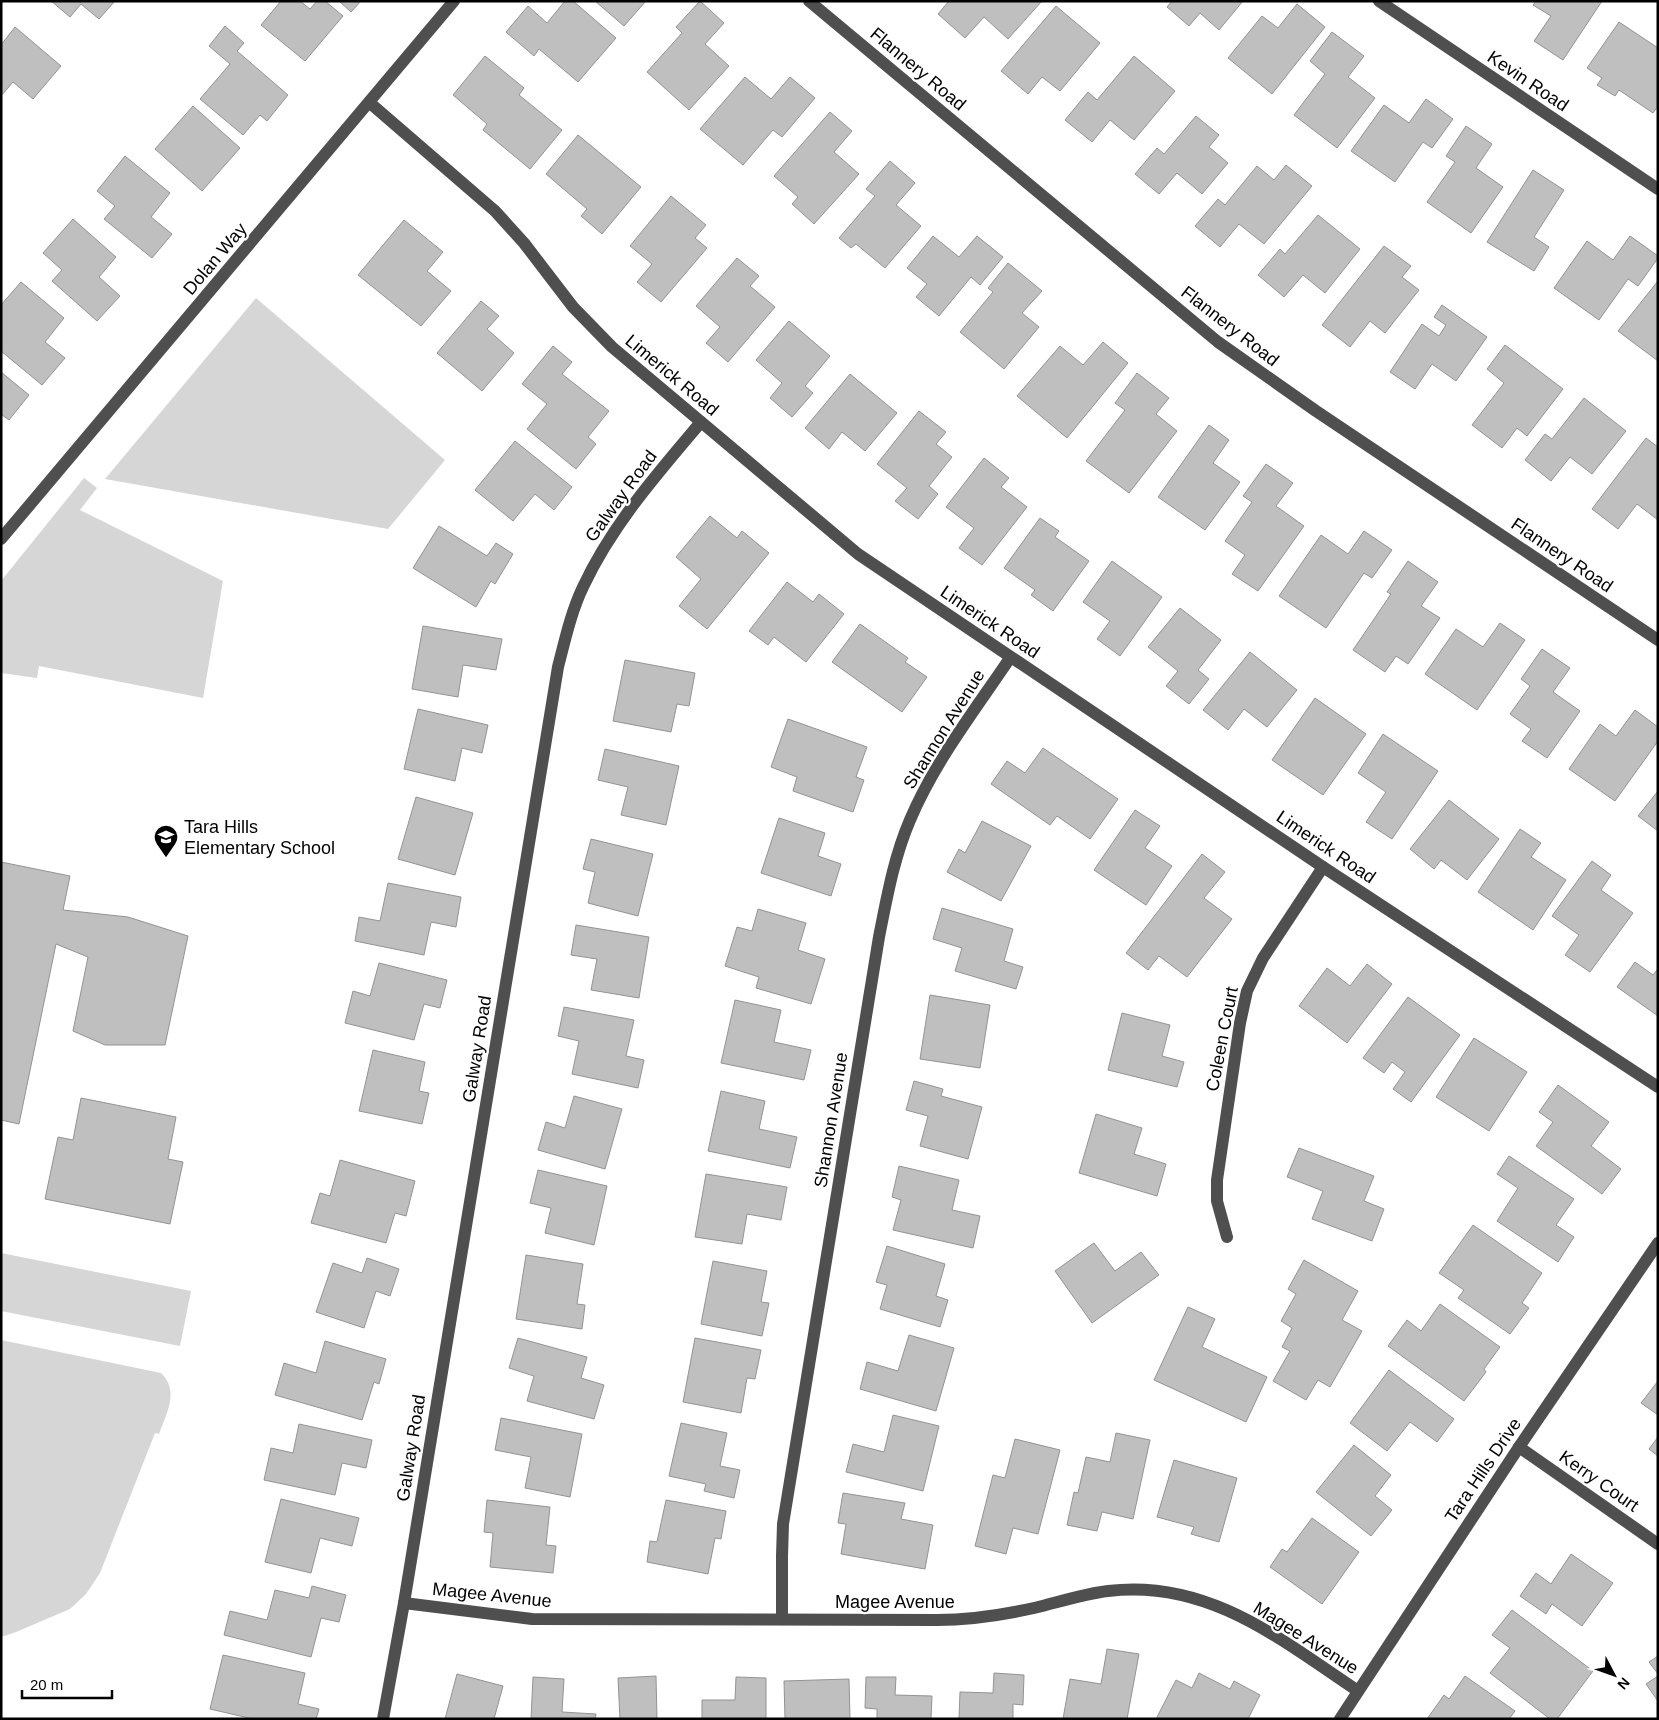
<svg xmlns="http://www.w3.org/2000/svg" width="1659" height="1720" viewBox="0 0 1659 1720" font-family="Helvetica,sans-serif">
<rect width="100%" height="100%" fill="#fff"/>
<g fill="#d6d6d6">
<polygon points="256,298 445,460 388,529 105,479"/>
<polygon points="84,478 97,488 80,510 223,581 203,698 39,666 37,678 1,673 1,581"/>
<polygon points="1,1253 191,1291 180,1346 1,1311"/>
<path d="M1 1340 161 1373C180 1391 166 1414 159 1434L155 1433 100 1573 86 1594 70 1609 16 1632 1 1637Z"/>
</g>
<g fill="#bfbfbf" stroke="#939393">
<polygon points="51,1 115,1 99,19 81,4 70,17"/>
<polygon points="281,1 300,1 310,9 317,1 325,1 343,16 305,61 261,25"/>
<polygon points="339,1 361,1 351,12"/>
<polygon points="565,1 573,1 616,38 578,82 539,49 534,56 506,32 528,6 547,23"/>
<polygon points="595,1 646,1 624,26"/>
<polygon points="700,1 724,23 705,44 729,66 689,110 647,72 682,33 676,27"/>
<polygon points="949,1 1042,1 1008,39 984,17 965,38 938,14"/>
<polygon points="1172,1 1243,1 1219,30 1200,13 1189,26 1167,7"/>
<polygon points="1536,1 1602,1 1563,60 1534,41 1551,16 1533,5"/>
<polygon points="1297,4 1325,27 1272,94 1228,58 1262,16 1278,28"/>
<polygon points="1056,6 1100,43 1060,91 1042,77 1028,94 1001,71"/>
<polygon points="1619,22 1658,48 1658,106 1653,113 1619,90 1615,96 1597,85 1602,78 1587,68"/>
<polygon points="225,26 244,43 237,51 288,95 267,121 260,115 243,135 200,99 230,64 209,46"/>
<polygon points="15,27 61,66 33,99 13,82 1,96 1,45"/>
<polygon points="1332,32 1364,56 1348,77 1375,98 1337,148 1294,115 1325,74 1310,61"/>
<polygon points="485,56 524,88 519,95 562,130 530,169 483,130 487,124 453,95"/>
<polygon points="1134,56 1175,91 1134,140 1110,120 1092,142 1065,120 1088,92 1097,100"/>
<polygon points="745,77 771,99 790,77 815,98 782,137 773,130 743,165 700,129"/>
<polygon points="1426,99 1453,119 1432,148 1423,142 1395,182 1351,151 1384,105 1409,123"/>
<polygon points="193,106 240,148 202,191 155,149"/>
<polygon points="830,112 852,131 834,152 859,174 814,224 792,204 798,197 774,176"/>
<polygon points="1196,116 1219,135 1209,147 1228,163 1202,194 1177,173 1159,194 1135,174 1157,148 1164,154"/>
<polygon points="1466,126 1492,144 1476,168 1503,187 1471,233 1427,202 1455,162 1446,156"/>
<polygon points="578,135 641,187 602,234 581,216 587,209 546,174"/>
<polygon points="125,156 170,193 151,217 172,234 152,258 104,219 115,206 97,191"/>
<polygon points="890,161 915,183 896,205 921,226 885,268 856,244 851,248 839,238 875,196 866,189"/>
<polygon points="1286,165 1312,186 1264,244 1239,224 1220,247 1195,226 1218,199 1225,205 1257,166 1274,180"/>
<polygon points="1533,170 1564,190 1534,237 1549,247 1534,271 1487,242"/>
<polygon points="671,196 706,225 695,238 707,248 661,302 637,282 652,264 630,246"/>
<polygon points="1318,215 1360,249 1325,293 1303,275 1284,297 1258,275 1280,249 1285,254"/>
<polygon points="73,219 116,257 99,277 120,296 97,321 52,281 62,270 43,253"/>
<polygon points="404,220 443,252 427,271 451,291 421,326 358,275"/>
<polygon points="933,236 959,257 977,236 1003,257 980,285 971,277 939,316 916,297 927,284 907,268"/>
<polygon points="1630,236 1658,256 1658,258 1638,286 1628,279 1599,320 1554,288 1587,241 1613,260"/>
<polygon points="1384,246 1411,266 1402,277 1419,290 1385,333 1370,321 1350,347 1322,325"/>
<polygon points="737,258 759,276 750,286 775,307 728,362 706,343 720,327 696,306"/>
<polygon points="1008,263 1042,291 1022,313 1039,327 1004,369 960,332 993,292 988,288"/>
<polygon points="1658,281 1658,361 1618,331"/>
<polygon points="21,282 64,318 45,342 65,358 42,385 1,351 1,305"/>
<polygon points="481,301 499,316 487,329 514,353 482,391 437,353"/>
<polygon points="1442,305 1487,337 1456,381 1432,364 1415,389 1390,372 1422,324 1439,336 1446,325 1434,317"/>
<polygon points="789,321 830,356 805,386 813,393 792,417 770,398 782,383 756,360"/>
<polygon points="1103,342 1128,363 1067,438 1017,396 1060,346 1083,365"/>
<polygon points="1505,345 1563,389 1527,436 1517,428 1502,448 1472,425 1504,383 1487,369"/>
<polygon points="553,346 572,362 562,374 609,411 588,437 596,444 576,469 527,429 547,404 522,384"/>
<polygon points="1,372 29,395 9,420 1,414"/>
<polygon points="1137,373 1169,398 1156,414 1177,431 1129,493 1086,461 1125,410 1115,403"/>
<polygon points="850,374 897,413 865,451 842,432 829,449 805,428"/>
<polygon points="1584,398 1626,431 1592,474 1570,457 1551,481 1525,460 1545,434 1552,439"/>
<polygon points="919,411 946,432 936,444 952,457 929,486 938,494 918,519 895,501 907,488 877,464"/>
<polygon points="1209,425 1229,440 1213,463 1240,482 1205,530 1158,497"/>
<polygon points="1646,438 1658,447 1658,520 1637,504 1618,529 1592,509"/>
<polygon points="515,441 572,487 554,510 535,494 513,521 475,490"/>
<polygon points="984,458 1009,478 1001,487 1027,507 982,565 959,548 974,528 946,507"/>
<polygon points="1266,464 1293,483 1276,506 1304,526 1258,591 1232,574 1245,555 1225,541 1252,502 1243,496"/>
<polygon points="710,516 737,538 742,531 769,553 707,629 679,606 701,579 676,557"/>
<polygon points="1040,518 1059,531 1055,537 1089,561 1053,611 1031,595 1035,590 1004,568"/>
<polygon points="439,526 487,556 496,543 513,554 495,584 491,581 476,607 413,568"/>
<polygon points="1364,531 1392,550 1372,578 1364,573 1326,628 1279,596 1321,535 1348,554"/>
<polygon points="1112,561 1162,597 1120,656 1097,639 1110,621 1083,602"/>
<polygon points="1408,561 1438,582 1421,606 1440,618 1408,664 1396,656 1385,672 1353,650 1391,594 1387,592"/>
<polygon points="787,582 813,602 819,594 844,614 806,662 774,637 768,645 749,631"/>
<polygon points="1180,608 1221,640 1198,670 1209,679 1189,704 1166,686 1178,671 1148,647"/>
<polygon points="1500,623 1525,640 1477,710 1425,674 1456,629 1483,647"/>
<polygon points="860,624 908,658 905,662 927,677 902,712 832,662"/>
<polygon points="423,626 502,639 496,670 463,665 458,697 412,689"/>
<polygon points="1542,649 1570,668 1553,692 1580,711 1547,758 1522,741 1531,729 1510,714 1530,686 1521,679"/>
<polygon points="1250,652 1297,690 1267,727 1244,709 1228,730 1203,710"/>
<polygon points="625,660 695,673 689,706 677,704 671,732 613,721"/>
<polygon points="1315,698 1366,734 1323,795 1272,760"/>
<polygon points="418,709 488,725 482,753 462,748 455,781 404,769"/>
<polygon points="1635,710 1658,727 1658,741 1615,801 1569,769 1600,724 1616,736"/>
<polygon points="788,719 867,747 856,777 864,780 853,812 793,791 797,777 771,767"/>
<polygon points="1383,734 1438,771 1392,839 1366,822 1386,792 1358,773"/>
<polygon points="1043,748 1118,799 1090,839 1057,816 1050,825 991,784 1007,761 1025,773"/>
<polygon points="605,749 679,766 666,825 621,815 628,787 598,780"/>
<polygon points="1658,791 1658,831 1638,816"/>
<polygon points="416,797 473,813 455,875 398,859"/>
<polygon points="1449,800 1499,839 1467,880 1441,860 1434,869 1410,849"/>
<polygon points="1135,810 1160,826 1145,848 1172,866 1146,905 1094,870"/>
<polygon points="779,818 825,833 818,856 841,864 831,896 761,873"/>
<polygon points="982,821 1031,846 1001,901 947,872 959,849 965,853"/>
<polygon points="1520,829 1541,843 1531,857 1566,880 1533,930 1478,892"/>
<polygon points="591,839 653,854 638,916 588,903 595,872 583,869"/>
<polygon points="1202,854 1225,872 1204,898 1232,919 1187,977 1159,956 1148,970 1126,953"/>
<polygon points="1592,861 1611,875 1601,890 1633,913 1590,972 1565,955 1579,935 1552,916"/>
<polygon points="1,862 70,876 63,910 128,917 188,936 165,1045 105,1045 73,1031 88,957 56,944 19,1124 1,1120"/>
<polygon points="388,883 461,897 456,927 431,922 424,955 355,941 359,917 380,921"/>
<polygon points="942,908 1013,929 1004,961 1023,967 1016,989 955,971 962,948 933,939"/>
<polygon points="758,909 806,923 798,950 825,959 811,1004 756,988 759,977 725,966 737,927 752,931"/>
<polygon points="576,925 649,937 639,998 591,990 597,959 571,955"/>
<polygon points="1635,962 1653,975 1658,969 1658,1016 1617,987"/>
<polygon points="379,963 447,980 440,1008 424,1004 414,1040 345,1023 353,991 370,996"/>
<polygon points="1367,964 1392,984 1347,1043 1299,1006 1327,968 1350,986"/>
<polygon points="930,995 990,1005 980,1068 920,1059"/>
<polygon points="1408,997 1460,1035 1411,1102 1393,1089 1405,1072 1392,1062 1384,1073 1363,1058"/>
<polygon points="735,1000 781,1010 774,1042 811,1050 804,1080 721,1063"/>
<polygon points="564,1007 634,1020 626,1056 644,1060 638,1088 572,1074 579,1041 558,1036"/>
<polygon points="1122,1013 1170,1025 1162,1056 1184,1062 1177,1087 1108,1070"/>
<polygon points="1474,1038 1527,1072 1489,1131 1436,1097"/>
<polygon points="373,1050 425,1062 419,1091 429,1093 422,1124 359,1111"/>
<polygon points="914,1081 943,1089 941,1096 982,1107 968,1159 920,1146 928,1116 906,1110"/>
<polygon points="1558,1085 1609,1122 1591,1146 1621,1169 1602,1194 1536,1146 1553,1122 1539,1112"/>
<polygon points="721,1091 765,1101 759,1129 797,1137 790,1168 708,1151"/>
<polygon points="574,1096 622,1109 605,1169 538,1150 546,1122 565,1128"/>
<polygon points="81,1098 176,1117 168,1159 183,1162 170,1224 45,1199 58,1137 73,1140"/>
<polygon points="1096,1114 1142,1128 1134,1154 1166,1164 1157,1196 1079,1173"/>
<polygon points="1299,1148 1374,1176 1364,1201 1384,1209 1372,1241 1312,1219 1323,1191 1287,1177"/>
<polygon points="1509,1156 1574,1199 1556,1225 1574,1237 1558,1262 1497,1221 1518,1188 1497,1174"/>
<polygon points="340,1160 415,1181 406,1216 395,1213 386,1243 311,1223 320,1193 330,1196"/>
<polygon points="899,1166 959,1180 952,1210 980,1216 973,1248 893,1230 901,1200 892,1197"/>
<polygon points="538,1170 607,1186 594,1245 545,1233 551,1208 530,1203"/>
<polygon points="706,1174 787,1187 781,1220 747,1214 742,1244 695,1237"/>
<polygon points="1473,1225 1542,1273 1522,1303 1529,1308 1510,1334 1458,1298 1464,1290 1439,1273"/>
<polygon points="1094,1243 1115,1271 1141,1252 1159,1275 1092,1323 1055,1271"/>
<polygon points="887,1246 945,1264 936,1296 948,1300 940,1327 880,1309 887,1285 876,1282"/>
<polygon points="526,1255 583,1264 577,1304 585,1305 582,1329 516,1319"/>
<polygon points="367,1258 399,1269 390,1296 376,1291 364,1328 316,1312 333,1263 362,1273"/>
<polygon points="1304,1260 1358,1291 1342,1320 1362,1331 1330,1387 1318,1380 1306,1400 1273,1381 1290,1351 1282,1347 1292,1328 1281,1321 1296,1294 1288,1289"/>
<polygon points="713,1261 767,1271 761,1302 769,1303 762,1336 701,1324"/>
<polygon points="1440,1304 1500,1347 1484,1369 1486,1372 1464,1401 1388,1346 1407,1320 1421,1331"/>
<polygon points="1188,1307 1215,1319 1202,1347 1267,1377 1246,1422 1154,1380"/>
<polygon points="909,1335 954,1348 936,1411 860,1389 867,1362 898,1371"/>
<polygon points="518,1338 587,1357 581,1378 604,1385 594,1419 527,1401 534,1376 509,1368"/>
<polygon points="695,1338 761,1350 755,1379 747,1378 741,1413 683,1402"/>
<polygon points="325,1341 386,1359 379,1384 374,1382 362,1420 275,1395 284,1363 316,1373"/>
<polygon points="1389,1370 1454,1419 1437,1442 1410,1422 1387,1451 1350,1423"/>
<polygon points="1658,1381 1658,1415 1641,1403"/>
<polygon points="893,1415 939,1426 923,1491 846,1472 853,1444 884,1452"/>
<polygon points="501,1418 582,1434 570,1497 525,1488 531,1457 495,1450"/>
<polygon points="681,1423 727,1433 720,1466 740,1470 734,1498 704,1491 706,1484 669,1476"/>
<polygon points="299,1424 372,1440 366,1468 342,1463 335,1495 264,1480 271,1448 293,1453"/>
<polygon points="1116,1433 1150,1440 1133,1519 1102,1512 1097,1531 1067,1525 1074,1492 1078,1493 1086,1457 1110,1462"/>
<polygon points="1658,1437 1658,1456 1649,1449"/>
<polygon points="1015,1439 1060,1450 1038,1534 1013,1528 1006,1554 975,1546 993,1475 1005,1478"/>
<polygon points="1354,1445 1391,1475 1375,1496 1392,1510 1371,1536 1316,1492"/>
<polygon points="1174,1460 1237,1478 1219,1542 1191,1534 1194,1527 1157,1517"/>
<polygon points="843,1493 905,1503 901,1519 933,1525 925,1569 841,1554 846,1524 838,1523"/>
<polygon points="281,1499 359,1518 352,1546 320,1538 311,1573 265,1562"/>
<polygon points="487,1500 550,1507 546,1545 556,1546 553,1573 490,1567 493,1533 484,1532"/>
<polygon points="666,1500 726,1511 721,1539 715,1538 708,1574 647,1562 650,1541 657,1542"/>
<polygon points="1312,1518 1359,1552 1322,1604 1270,1567 1282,1549 1287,1552"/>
<polygon points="1571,1554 1613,1583 1582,1626 1552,1604 1546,1614 1520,1596 1536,1573 1551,1584"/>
<polygon points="312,1586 346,1595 339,1622 321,1618 311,1657 224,1635 230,1611 267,1620 275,1590 309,1598"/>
<polygon points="1512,1610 1593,1671 1557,1719 1550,1719 1490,1673 1510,1648 1492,1635"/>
<polygon points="1107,1649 1139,1654 1127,1719 1063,1719 1070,1679 1101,1684"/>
<polygon points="223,1655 305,1673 298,1704 319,1709 316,1719 253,1719 210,1709"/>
<polygon points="1658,1656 1658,1674 1649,1662"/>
<polygon points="994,1673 1024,1675 1023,1705 1013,1704 1013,1719 959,1719 960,1692 993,1693"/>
<polygon points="1199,1673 1230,1689 1234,1681 1260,1695 1248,1719 1156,1719 1176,1680 1192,1688"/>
<polygon points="457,1674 503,1686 494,1719 445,1719"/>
<polygon points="656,1676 657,1719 620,1719 618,1678"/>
<polygon points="1465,1676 1515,1711 1509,1719 1427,1719 1444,1695 1449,1699"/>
<polygon points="1658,1676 1658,1701 1646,1684"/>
<polygon points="533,1677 564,1679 562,1712 596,1714 595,1719 531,1719"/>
<polygon points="736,1677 766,1678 766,1719 702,1719 702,1700 735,1700"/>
<polygon points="866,1677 896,1677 895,1695 932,1696 931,1719 877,1719 877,1709 865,1708"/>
<polygon points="849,1679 850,1719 785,1719 784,1681"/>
</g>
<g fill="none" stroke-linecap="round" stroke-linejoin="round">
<g stroke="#4f4f4f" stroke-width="12">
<polyline points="809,1 1218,342 1316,411 1658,640"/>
<polyline points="1379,1 1658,189"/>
<polyline points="370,103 495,211 524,243 573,307 612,347 858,554 1323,867 1658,1087"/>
<polyline points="1,539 454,1"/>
<polyline points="1227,1237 1217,1201 1217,1180 1240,1023 1247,991 1263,958 1323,867"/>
<polyline points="1519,1447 1658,1544"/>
<path d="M404 1603 532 1619 937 1620C970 1620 1002 1615 1034 1608 1059 1602 1083 1594 1108 1591 1208 1579 1280 1639 1358 1691"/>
<path d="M782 1619V1556L783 1524 879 937C887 897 894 857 910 820 935 761 975 710 1010 658"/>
<path d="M383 1719 404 1603 558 667C565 640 571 612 583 587 612 525 657 474 701 422"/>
<polyline points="1340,1719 1519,1447 1658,1243"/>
</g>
</g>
<defs>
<symbol id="school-pin" viewBox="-11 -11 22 30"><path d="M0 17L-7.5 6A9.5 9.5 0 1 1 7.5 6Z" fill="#000" stroke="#fff"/><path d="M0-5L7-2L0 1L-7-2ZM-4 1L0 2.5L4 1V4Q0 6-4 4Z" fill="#fff"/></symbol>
</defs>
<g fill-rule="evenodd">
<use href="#school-pin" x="152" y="823" width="28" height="38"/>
</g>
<g text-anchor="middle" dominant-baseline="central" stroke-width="4.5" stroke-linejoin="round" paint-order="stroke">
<g font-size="18" fill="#000" stroke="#fff">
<text transform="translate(918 69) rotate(40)">Flannery Road</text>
<text transform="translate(1528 81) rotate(34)">Kevin Road</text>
<text transform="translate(215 259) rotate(-50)">Dolan Way</text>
<text transform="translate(1230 326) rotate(38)">Flannery Road</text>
<text transform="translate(672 375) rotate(40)">Limerick Road</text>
<text transform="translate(621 496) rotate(-54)">Galway Road</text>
<text transform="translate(1562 555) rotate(34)">Flannery Road</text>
<text transform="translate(990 622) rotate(34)">Limerick Road</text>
<text transform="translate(944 729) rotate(-58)">Shannon Avenue</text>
<text transform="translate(1326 847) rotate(34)">Limerick Road</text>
<text transform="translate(1222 1039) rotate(-79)">Coleen Court</text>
<text transform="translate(477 1049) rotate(-81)">Galway Road</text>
<text transform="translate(831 1120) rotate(-81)">Shannon Avenue</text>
<text transform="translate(411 1448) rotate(-81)">Galway Road</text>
<text transform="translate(1483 1470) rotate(-56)">Tara Hills Drive</text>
<text transform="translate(1599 1481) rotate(35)">Kerry Court</text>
<text transform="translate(492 1595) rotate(6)">Magee Avenue</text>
<text x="895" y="1602">Magee Avenue</text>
<text transform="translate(1306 1638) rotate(32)">Magee Avenue</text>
</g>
<g font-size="18" fill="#000" stroke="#fff" text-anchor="start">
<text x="184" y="827">Tara Hills<tspan x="184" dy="21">Elementary School</tspan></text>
</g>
</g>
<rect width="1659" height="1720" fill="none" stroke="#000000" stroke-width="5"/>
<g transform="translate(1614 1675) rotate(131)" stroke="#ffffff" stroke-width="4" paint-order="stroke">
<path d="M0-4L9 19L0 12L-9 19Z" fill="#000000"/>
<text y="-8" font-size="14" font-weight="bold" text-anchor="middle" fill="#000000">N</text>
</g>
<path d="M22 1690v8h90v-8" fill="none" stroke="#000000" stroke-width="2.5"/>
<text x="30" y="1690" font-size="15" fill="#000000" stroke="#ffffff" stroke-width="4" paint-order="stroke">20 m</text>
</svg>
